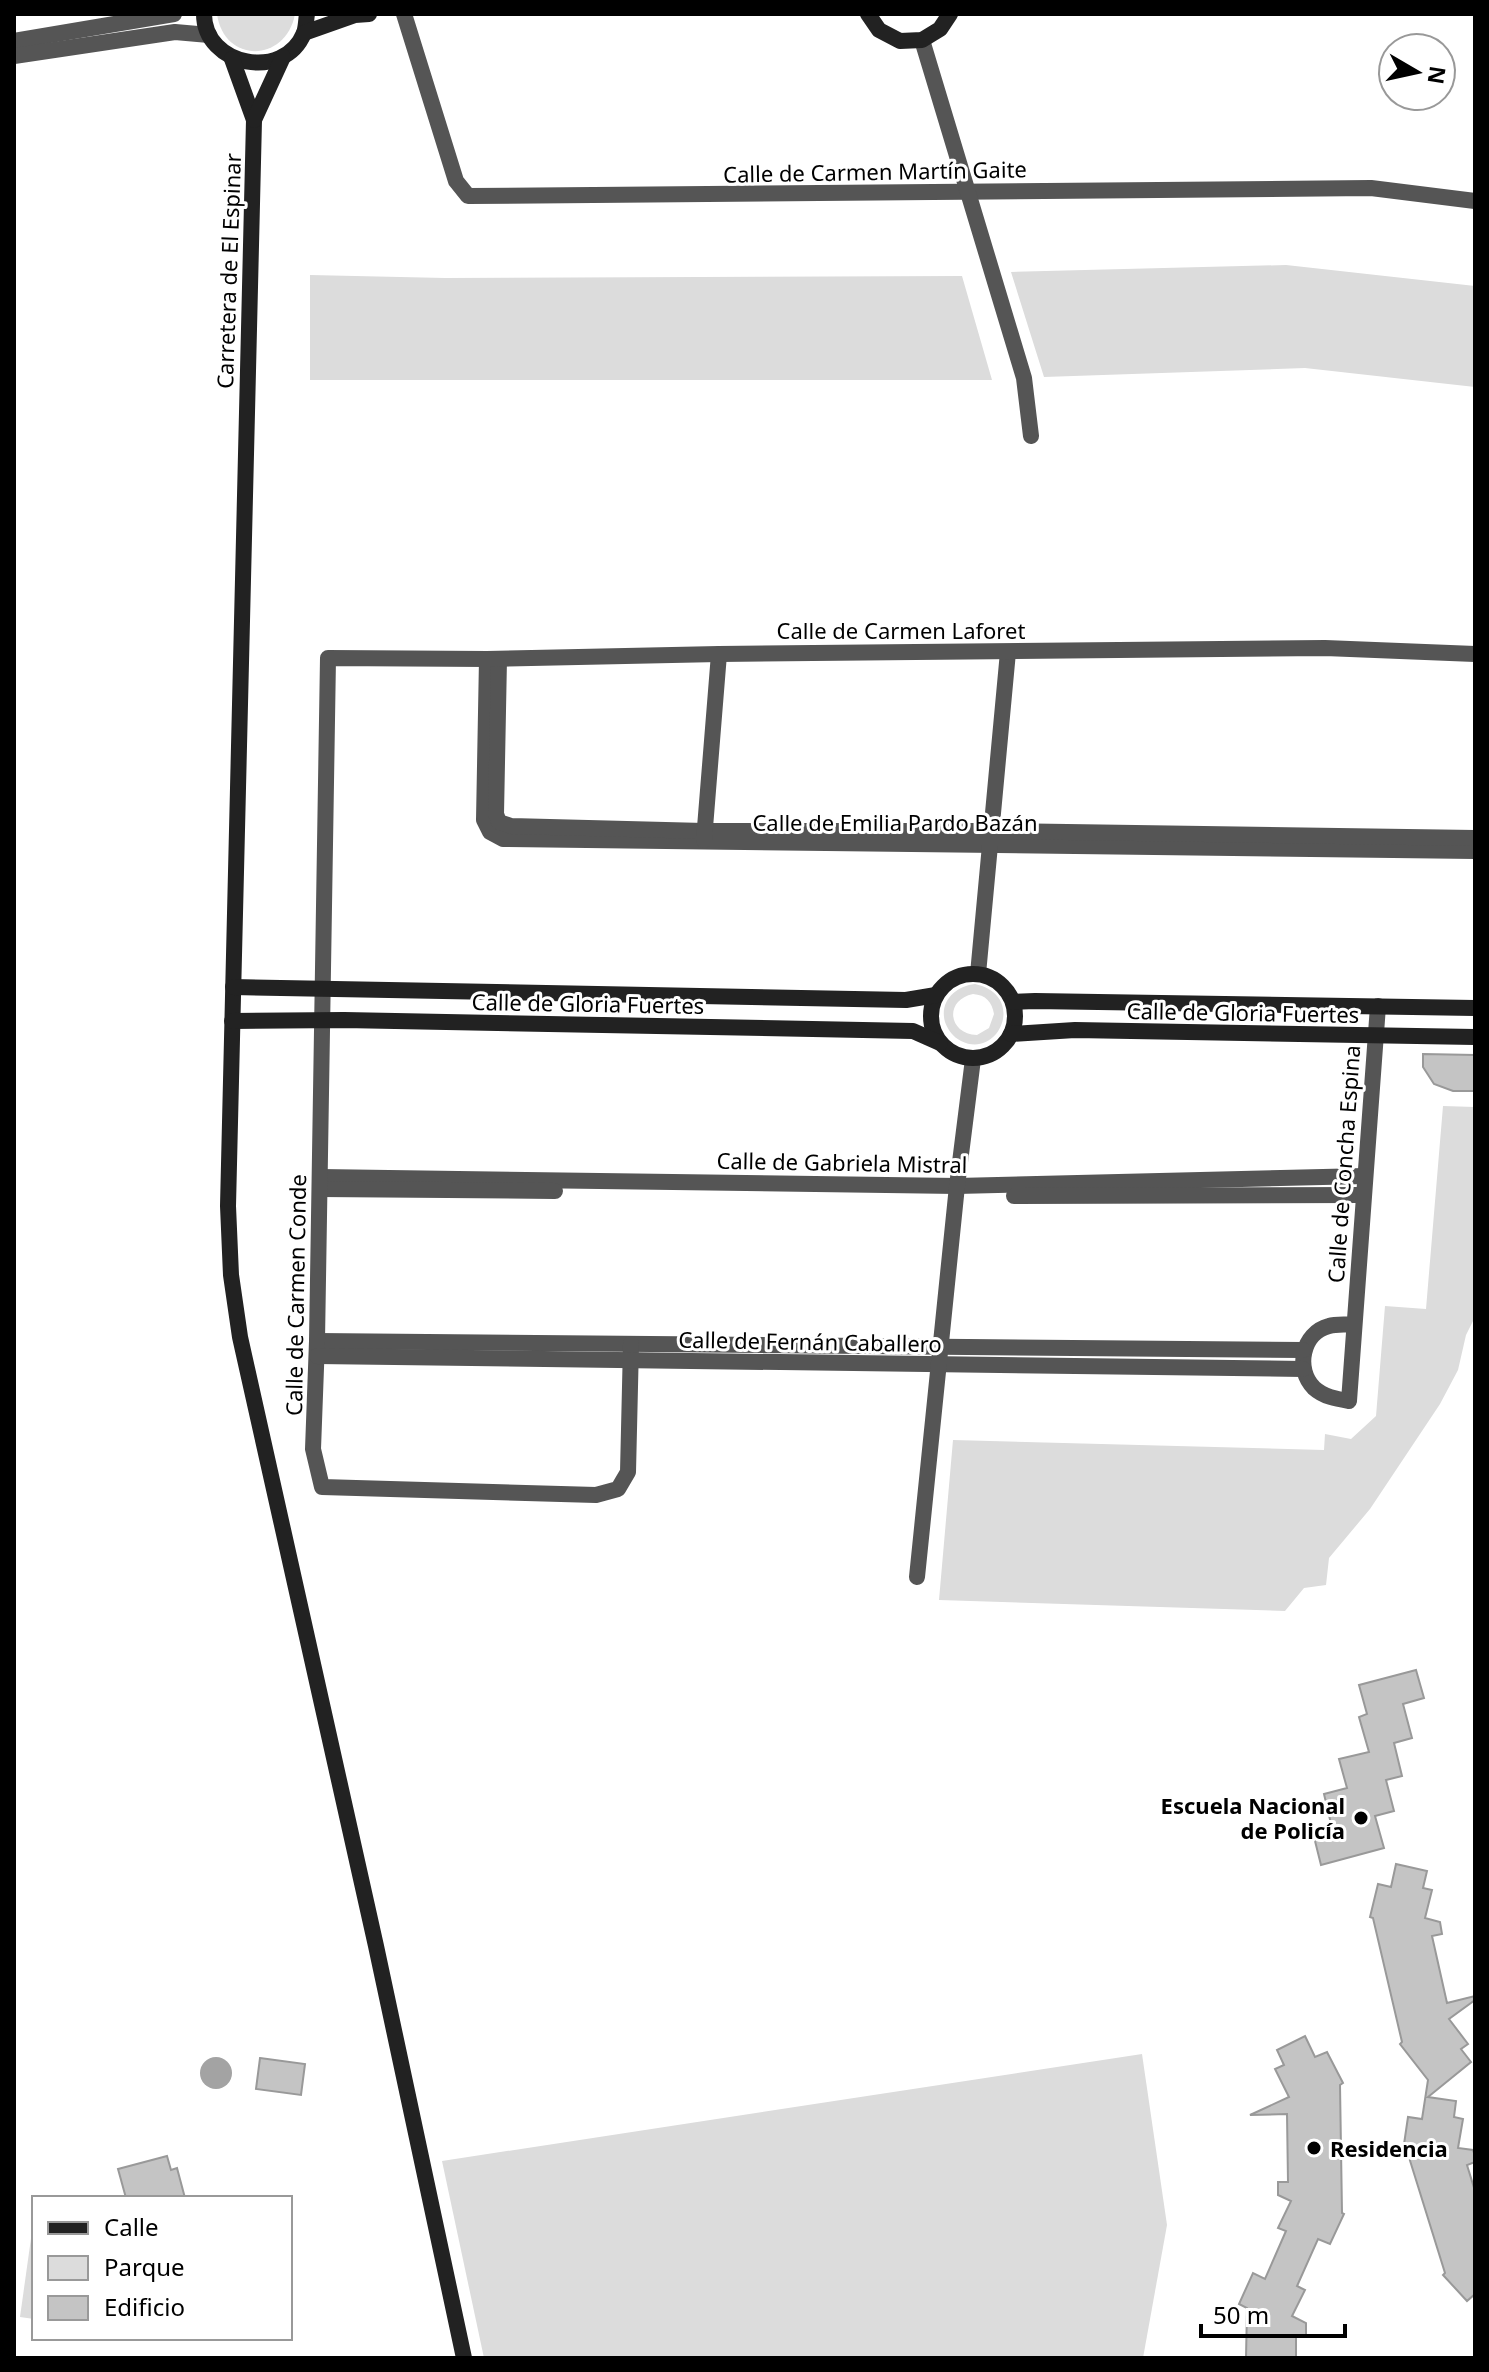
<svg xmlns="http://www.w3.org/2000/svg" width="1489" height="2372" viewBox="0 0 1489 2372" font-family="'Noto Sans',sans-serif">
<rect width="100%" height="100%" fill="#fff"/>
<g fill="#dcdcdc" fill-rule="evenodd">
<path d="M217 14H295C286 63 224 64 217 14Z"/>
<polygon points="1286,265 1475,286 1475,387 1305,368 1044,377 1011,272"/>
<polygon points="310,275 445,278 962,276 992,380 310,380"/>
<path d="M975 984C1027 995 999 1060 961 1041 953 1037 948 1030 945 1022 939 1001 956 986 975 984ZM973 994C986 995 992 1002 994 1014L989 1028 977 1035C948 1034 944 1000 973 994Z"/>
<polygon points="1443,1106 1475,1107 1475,1317 1466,1335 1458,1370 1440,1404 1370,1509 1329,1558 1326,1585 1304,1588 1285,1611 939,1600 953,1440 1324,1450 1325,1434 1351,1439 1376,1416 1385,1306 1426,1309"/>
<polygon points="1142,2054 1167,2225 1143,2358 484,2358 442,2161"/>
<polygon points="34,2217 34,2319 20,2317"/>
</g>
<circle fill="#a3a3a3" cx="216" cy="2073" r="16"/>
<g fill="#c4c4c4" stroke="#999" stroke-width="2">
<polygon points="1423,1054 1475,1055 1475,1091 1453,1091 1434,1084 1423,1067"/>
<polygon points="1416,1670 1424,1698 1403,1704 1412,1738 1394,1743 1402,1776 1386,1780 1394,1811 1375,1816 1384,1848 1321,1865 1313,1833 1332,1828 1324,1794 1347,1788 1339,1759 1369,1752 1359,1717 1367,1714 1359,1685"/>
<polygon points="1396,1864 1427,1871 1423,1888 1432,1890 1425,1918 1440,1922 1442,1934 1432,1936 1447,2003 1475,1996 1475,2000 1449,2019 1468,2044 1461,2049 1471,2062 1428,2097 1456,2101 1454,2117 1463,2119 1458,2148 1473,2150 1475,2156 1475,2162 1467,2165 1475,2191 1475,2294 1467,2301 1443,2275 1445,2273 1407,2151 1403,2151 1408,2117 1422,2119 1428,2080 1400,2044 1402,2042 1373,1918 1370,1917 1378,1884 1391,1887"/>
<polygon points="1305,2036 1315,2057 1327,2052 1343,2083 1340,2085 1342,2213 1344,2214 1330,2244 1318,2239 1297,2286 1305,2290 1292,2316 1306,2323 1306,2335 1296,2335 1296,2358 1246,2358 1247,2308 1239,2304 1253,2273 1265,2279 1286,2231 1278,2228 1291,2201 1278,2195 1278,2182 1288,2182 1287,2114 1250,2115 1289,2097 1275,2069 1284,2065 1277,2050"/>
<polygon points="260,2058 305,2064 301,2095 256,2089"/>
<polygon points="167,2156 171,2170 177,2168 185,2198 126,2198 118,2169"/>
</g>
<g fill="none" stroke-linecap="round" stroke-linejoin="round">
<g stroke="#555" stroke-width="16">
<polyline points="404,14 456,181 468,196 1371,188 1475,201"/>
<polyline points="922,40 1024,378 1031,436"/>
<polyline points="14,41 174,14"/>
<polyline points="14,56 175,32 209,35"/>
<polyline points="487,659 484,820 490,832 503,839 1475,851"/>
<polyline points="499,659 496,814 499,822 511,826 704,831 991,831 1475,838"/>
<polyline points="704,840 719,654"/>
<polyline points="978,974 1008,652"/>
<polyline points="320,1177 957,1186 1365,1176"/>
<polyline points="320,1189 555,1191"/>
<polyline points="1014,1196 1363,1195"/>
<path d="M1354 1324C1346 1325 1336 1324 1329 1326 1302 1333 1295 1369 1314 1388 1324 1397 1337 1399 1349 1401L1378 1006"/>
<polyline points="317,1341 1303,1350"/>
<polyline points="631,1344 628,1472 618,1489 596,1495 322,1487 313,1449 317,1341 328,658 487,659 719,654 1325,648 1475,654"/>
<polyline points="317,1356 1303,1369"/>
<polyline points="917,1577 957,1186 973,1059"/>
</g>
<g stroke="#222" stroke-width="16">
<path d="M204 14C204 66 284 82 304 33 306 28 306 20 307 14"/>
<polyline points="868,14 879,30 900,41 922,40 940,29 950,14"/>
<polyline points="304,33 355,15 369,14"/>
<polyline points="232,59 254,120 228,1206 231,1275 240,1337 376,1946 464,2358"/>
<polyline points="254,120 283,57"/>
<circle cx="973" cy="1016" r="42"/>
<polyline points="233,987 906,1000 936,995"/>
<polyline points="1013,1002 1035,1001 1475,1008"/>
<polyline points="232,1021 344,1020 913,1031 940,1043"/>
<polyline points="1011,1034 1075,1030 1475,1037"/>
</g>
</g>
<g fill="#000" stroke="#fff" stroke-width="3">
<circle cx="1361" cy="1818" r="8"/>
<circle cx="1314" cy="2148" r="8"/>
</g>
<g text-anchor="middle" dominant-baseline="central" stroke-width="6" stroke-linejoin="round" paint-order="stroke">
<g font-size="22" fill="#000" stroke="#fff">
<text transform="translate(875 171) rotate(-1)">Calle de Carmen Martín Gaite</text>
<text transform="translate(228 271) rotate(-88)">Carretera de El Espinar</text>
<text x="901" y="630">Calle de Carmen Laforet</text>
<text x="895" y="822">Calle de Emilia Pardo Bazán</text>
<text transform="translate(588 1003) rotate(1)">Calle de Gloria Fuertes</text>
<text transform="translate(1243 1012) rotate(1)">Calle de Gloria Fuertes</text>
<text transform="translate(842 1162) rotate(1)">Calle de Gabriela Mistral</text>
<text transform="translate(1343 1164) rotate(-86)">Calle de Concha Espina</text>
<text transform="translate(295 1295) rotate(-89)">Calle de Carmen Conde</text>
<text transform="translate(810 1341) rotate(1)">Calle de Fernán Caballero</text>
</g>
<g font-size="22" font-weight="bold" fill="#000" stroke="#fff" text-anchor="end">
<text x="1345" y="1805">Escuela Nacional<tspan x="1345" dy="25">de Policía</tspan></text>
<text x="1330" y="2148" text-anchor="start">Residencia</text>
</g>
</g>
<rect width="1489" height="2372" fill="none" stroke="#000000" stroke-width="32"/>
<rect x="32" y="2196" width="260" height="144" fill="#ffffff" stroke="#999999" stroke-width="2"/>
<rect x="48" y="2222" width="40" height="12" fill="#222222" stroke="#999999" stroke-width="2"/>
<text x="104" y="2236" font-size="24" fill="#000000">Calle</text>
<rect x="48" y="2256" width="40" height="24" fill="#dcdcdc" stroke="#999999" stroke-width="2"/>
<text x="104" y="2276" font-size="24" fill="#000000">Parque</text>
<rect x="48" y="2296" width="40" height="24" fill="#c4c4c4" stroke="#999999" stroke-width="2"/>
<text x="104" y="2316" font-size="24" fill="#000000">Edificio</text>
<g transform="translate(1417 72) rotate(99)"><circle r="38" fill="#ffffff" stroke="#999999" stroke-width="2"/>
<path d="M0-6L14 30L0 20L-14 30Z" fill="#000000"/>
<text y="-12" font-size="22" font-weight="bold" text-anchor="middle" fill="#000000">N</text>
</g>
<path d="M1201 2324v12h144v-12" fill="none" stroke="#000000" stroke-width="4"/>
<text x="1213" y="2324" font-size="24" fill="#000000" stroke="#ffffff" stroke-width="6" paint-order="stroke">50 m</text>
</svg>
